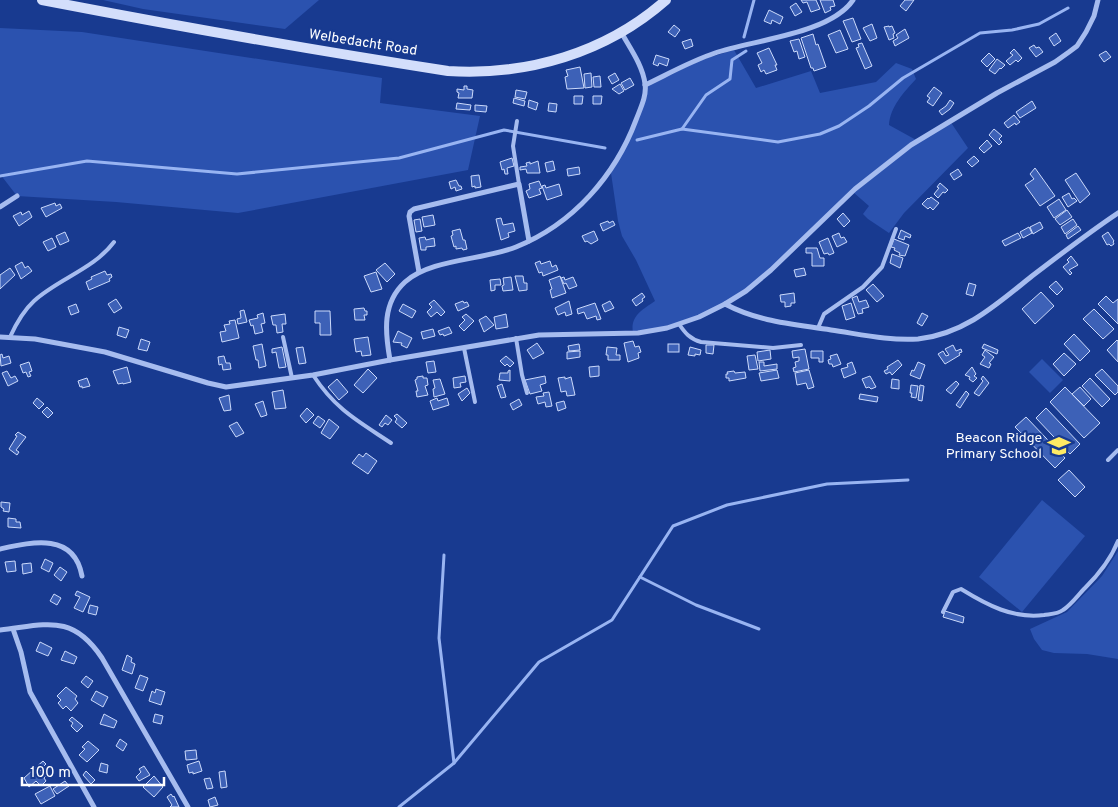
<svg xmlns="http://www.w3.org/2000/svg" width="1118" height="807" viewBox="0 0 1118 807" font-family="Overpass,sans-serif">
<rect width="100%" height="100%" fill="#183a90"/>
<g fill="#2b52af">
<polygon points="103,0 319,0 285,29 143,9"/>
<polygon points="0,28 82,32 382,78 380,103 480,116 468,170 238,213 116,202 17,196 0,174"/>
<path d="M734 50 756 88 811 71 820 93 876 82 896 63 912 69 916 79C904 92 890 107 889 125L918 141 950 121 968 148 904 213 889 233 868 219 863 214 869 206 853 192 747 292 679 325 633 333C630 316 642 310 655 301L636 260 622 236 618 221 611 173C630 143 637 119 646 86L701 60Z"/>
<polygon points="1042,359 1063,380 1050,393 1029,372"/>
<polygon points="1042,500 1085,536 1022,612 979,577"/>
<polygon points="1118,551 1118,659 1087,654 1054,653 1042,650 1034,639 1030,629 1067,612 1102,576"/>
</g>
<g fill="none" stroke-linecap="round" stroke-linejoin="round">
<g stroke="#98b4f2" stroke-width="3">
<polyline points="744,37 754,0"/>
<polyline points="682,129 778,142 820,134 839,126 869,106 903,78 980,33 1012,30 1039,24 1068,8"/>
<polyline points="637,140 682,129 706,95 730,79 732,60 746,51"/>
<polyline points="0,176 87,161 237,174 399,158 504,130 605,148"/>
<polyline points="444,555 439,638 454,763"/>
<polyline points="640,577 696,605 759,629"/>
<polyline points="399,807 454,763 539,662 612,620 673,526 727,505 827,484 908,480"/>
</g>
</g>
<g fill="#3d61b7" stroke="#ccdafb">
<polygon points="801,0 816,0 820,9 811,12 807,2 803,3"/>
<polygon points="820,0 833,0 835,6 830,7 831,10 825,13"/>
<polygon points="905,0 914,0 906,11 900,6"/>
<polygon points="796,3 802,12 795,16 790,7"/>
<polygon points="769,10 783,17 780,24 772,20 771,24 764,21"/>
<polygon points="853,18 861,39 852,42 843,21"/>
<polygon points="872,24 877,38 870,41 863,28"/>
<polygon points="674,25 680,30 675,37 668,32"/>
<polygon points="889,26 889,27 892,26 895,33 893,34 894,38 889,40 884,27"/>
<polygon points="905,29 909,38 895,46 893,41 898,38 896,35"/>
<polygon points="840,30 848,49 836,53 828,35"/>
<polygon points="1056,33 1061,41 1054,46 1049,38"/>
<polygon points="813,34 816,45 818,44 826,67 814,71 813,68 811,68 801,38"/>
<polygon points="691,39 693,46 685,49 682,42"/>
<polygon points="799,39 805,57 799,59 797,51 794,52 790,41"/>
<polygon points="862,43 872,66 865,69 856,48 859,47 858,44"/>
<polygon points="1034,45 1036,48 1039,47 1043,52 1036,57 1029,48"/>
<polygon points="769,48 777,65 775,65 777,70 766,74 764,70 761,72 758,65 762,63 757,53"/>
<polygon points="1014,49 1022,58 1018,62 1016,60 1010,65 1006,61 1013,55 1010,53"/>
<polygon points="1106,51 1111,57 1104,62 1099,55"/>
<polygon points="989,53 995,59 987,67 981,61"/>
<polygon points="656,55 669,59 667,66 659,63 658,66 653,64"/>
<polygon points="997,59 1005,65 1001,69 1000,68 995,74 989,70"/>
<polygon points="580,67 584,88 567,89 565,77 568,76 566,70"/>
<polygon points="591,73 592,87 585,88 584,74"/>
<polygon points="615,73 619,80 612,84 608,77"/>
<polygon points="600,76 601,87 594,87 593,77"/>
<polygon points="630,78 634,85 625,90 621,83"/>
<polygon points="620,84 624,91 619,94 612,89"/>
<polygon points="464,86 467,86 467,89 473,90 472,98 458,98 459,93 457,92 457,89 464,90"/>
<polygon points="934,87 942,93 933,106 927,102 930,98 927,96"/>
<polygon points="516,90 527,92 525,99 515,97"/>
<polygon points="574,96 583,96 582,104 574,104"/>
<polygon points="593,96 602,96 601,104 593,104"/>
<polygon points="514,98 525,101 524,106 513,103"/>
<polygon points="529,100 538,103 536,110 528,107"/>
<polygon points="950,100 954,103 950,109 942,115 939,111 946,106"/>
<polygon points="1032,101 1036,108 1020,118 1016,112"/>
<polygon points="457,103 471,105 470,110 456,109"/>
<polygon points="549,103 557,104 556,112 548,111"/>
<polygon points="475,105 487,106 486,112 475,111"/>
<polygon points="1014,115 1020,122 1016,125 1015,123 1008,128 1004,123"/>
<polygon points="994,129 1002,136 999,139 1002,142 999,145 989,135"/>
<polygon points="987,140 992,146 984,153 979,148"/>
<polygon points="974,156 979,161 972,167 967,162"/>
<polygon points="512,158 514,166 507,168 508,174 505,174 504,169 502,170 500,162"/>
<polygon points="538,161 540,173 527,173 526,169 520,170 520,167 527,166 526,163 530,162 530,164"/>
<polygon points="553,161 555,170 547,172 545,163"/>
<polygon points="579,167 580,174 568,176 567,169"/>
<polygon points="1035,168 1055,196 1040,206 1025,185 1034,179 1030,174"/>
<polygon points="958,169 962,175 954,180 950,174"/>
<polygon points="1076,173 1090,194 1080,203 1065,180"/>
<polygon points="479,175 481,187 475,188 475,186 472,187 471,176"/>
<polygon points="456,180 459,186 461,186 462,189 456,191 455,187 451,189 449,182"/>
<polygon points="539,181 542,188 539,189 541,194 529,198 526,191 530,189 529,184"/>
<polygon points="940,183 948,190 945,193 943,192 938,198 934,194 939,188 937,187"/>
<polygon points="559,184 562,195 547,200 542,186 545,185 546,188"/>
<polygon points="1069,193 1072,199 1074,198 1077,201 1068,207 1062,197"/>
<polygon points="931,197 939,203 933,210 930,207 928,209 922,204 928,198 929,199"/>
<polygon points="1059,199 1066,210 1054,218 1047,207"/>
<polygon points="55,203 56,206 60,204 62,208 46,217 41,208"/>
<polygon points="1067,210 1072,217 1060,225 1055,219"/>
<polygon points="29,211 32,217 19,226 13,216 21,212 22,215"/>
<polygon points="843,213 850,221 844,227 837,219"/>
<polygon points="433,215 435,225 424,227 422,217"/>
<polygon points="501,218 503,225 513,223 515,231 508,233 509,237 501,240 496,219"/>
<polygon points="420,219 422,231 416,232 414,220"/>
<polygon points="1073,219 1077,225 1065,234 1061,227"/>
<polygon points="608,221 609,223 613,221 615,225 603,231 600,224"/>
<polygon points="1040,222 1043,228 1033,234 1030,227"/>
<polygon points="1078,226 1081,230 1068,239 1066,235"/>
<polygon points="1029,227 1032,233 1023,238 1020,232"/>
<polygon points="460,229 463,240 465,240 467,249 463,250 462,248 456,249 456,246 454,247 451,236 453,235 452,231"/>
<polygon points="901,230 911,235 910,238 905,236 904,240 898,238"/>
<polygon points="594,231 598,240 591,244 587,241 585,242 582,236"/>
<polygon points="65,232 69,241 60,245 56,236"/>
<polygon points="1108,232 1114,241 1113,242 1114,244 1111,246 1109,244 1107,245 1102,236"/>
<polygon points="839,233 841,238 844,237 847,242 837,247 832,236"/>
<polygon points="1018,233 1021,238 1005,246 1002,241"/>
<polygon points="425,237 426,240 434,238 435,246 426,247 426,250 421,250 419,238"/>
<polygon points="52,238 56,247 48,251 43,242"/>
<polygon points="828,238 834,253 829,255 828,253 824,254 819,242"/>
<polygon points="894,239 909,245 905,256 899,255 900,253 894,250 895,248 891,247"/>
<polygon points="806,248 817,248 820,258 824,258 824,266 812,266 812,253 806,253"/>
<polygon points="892,254 903,258 900,268 890,263"/>
<polygon points="1071,256 1078,265 1069,270 1072,273 1070,275 1063,267 1069,262 1067,260"/>
<polygon points="540,261 541,264 550,261 552,267 556,265 558,270 543,276 542,272 539,273 535,263"/>
<polygon points="22,262 25,268 28,266 32,271 21,279 15,266"/>
<polygon points="385,263 395,274 387,282 376,270"/>
<polygon points="10,268 15,275 0,289 0,275"/>
<polygon points="804,268 806,275 796,277 794,270"/>
<polygon points="105,271 107,275 111,274 112,277 109,279 110,281 89,290 86,282 92,279 91,277"/>
<polygon points="376,272 382,289 371,292 364,276"/>
<polygon points="515,276 523,276 524,283 527,283 527,290 519,291"/>
<polygon points="560,276 566,293 552,298 550,290 552,289 549,280"/>
<polygon points="511,277 513,290 503,291 502,286 504,285 503,278"/>
<polygon points="564,277 565,280 573,277 577,286 569,289 566,283 564,284 561,278"/>
<polygon points="500,279 501,285 495,285 495,290 491,291 490,280"/>
<polygon points="1056,281 1063,289 1057,295 1049,287"/>
<polygon points="969,283 976,285 973,296 966,294"/>
<polygon points="873,284 884,296 877,302 866,290"/>
<polygon points="1041,292 1054,306 1035,324 1022,309"/>
<polygon points="642,293 645,297 642,299 643,301 636,306 632,300"/>
<polygon points="794,293 795,303 791,303 791,306 785,307 785,302 781,302 780,295"/>
<polygon points="857,296 859,302 866,300 869,307 862,309 863,313 858,314 852,298"/>
<polygon points="1106,296 1113,303 1118,299 1118,324 1098,304"/>
<polygon points="116,299 122,308 114,313 108,304"/>
<polygon points="434,300 445,312 441,316 437,312 431,317 427,312 432,307 429,304"/>
<polygon points="463,301 464,303 467,302 469,306 458,311 455,304"/>
<polygon points="569,301 572,314 566,316 565,312 558,315 555,308"/>
<polygon points="610,301 614,308 605,312 602,305"/>
<polygon points="595,303 601,319 597,320 596,316 587,319 584,312 578,314 577,309"/>
<polygon points="851,303 855,317 846,320 842,306"/>
<polygon points="76,304 79,312 71,315 68,307"/>
<polygon points="403,304 416,311 412,318 399,311"/>
<polygon points="364,308 365,311 367,311 367,315 364,315 365,320 355,320 354,309"/>
<polygon points="1094,309 1114,329 1103,339 1083,319"/>
<polygon points="244,310 247,322 238,324 237,319 241,318 240,311"/>
<polygon points="315,311 330,311 331,335 320,335 320,323 315,323"/>
<polygon points="263,313 265,323 261,324 263,332 255,334 253,325 251,326 249,320 258,318 257,315"/>
<polygon points="922,313 928,316 922,326 917,323"/>
<polygon points="285,314 286,324 282,324 283,332 277,333 276,325 273,325 271,316"/>
<polygon points="466,314 474,321 464,331 459,326 465,320 462,317"/>
<polygon points="506,314 508,327 496,329 494,317"/>
<polygon points="486,316 494,325 484,332 479,320"/>
<polygon points="235,320 239,338 222,342 220,332 226,331 224,325 230,324 229,321"/>
<polygon points="119,327 129,330 126,338 117,335"/>
<polygon points="449,327 452,333 444,336 443,334 440,335 438,331"/>
<polygon points="433,329 435,336 423,339 421,332"/>
<polygon points="398,331 412,338 407,348 401,345 402,343 393,342"/>
<polygon points="1074,334 1090,351 1080,361 1064,344"/>
<polygon points="368,337 371,355 362,356 361,351 356,352 354,339"/>
<polygon points="141,339 150,342 147,351 138,349"/>
<polygon points="1117,340 1118,341 1118,362 1107,350"/>
<polygon points="633,341 635,347 639,346 641,352 638,353 639,358 628,362 624,343"/>
<polygon points="537,343 544,353 533,359 527,350"/>
<polygon points="262,344 266,366 259,368 258,360 256,360 253,346"/>
<polygon points="579,344 580,350 569,351 568,346"/>
<rect x="668" y="344" width="11" height="8"/>
<polygon points="984,344 998,350 997,354 982,348"/>
<polygon points="706,345 714,345 713,354 706,353"/>
<polygon points="953,345 956,351 961,349 962,352 959,353 960,355 945,364 938,354 943,351 946,356 949,355 945,349"/>
<polygon points="282,347 286,367 279,368 276,352 272,353 272,349"/>
<polygon points="303,347 306,363 299,364 296,348"/>
<polygon points="607,347 617,348 616,355 620,355 620,360 608,360 608,355 606,355"/>
<polygon points="690,347 701,350 700,355 695,354 695,356 688,355"/>
<polygon points="805,349 809,369 794,372 793,368 796,367 795,362 799,361 799,357 793,358 792,351"/>
<polygon points="770,350 771,359 758,361 757,352"/>
<polygon points="985,350 994,357 989,363 991,364 989,368 980,364 985,357 982,355"/>
<polygon points="580,351 580,357 567,359 567,352"/>
<polygon points="811,351 823,351 823,362 819,362 819,358 811,358"/>
<polygon points="1064,353 1076,364 1064,376 1053,364"/>
<polygon points="2,354 3,358 9,356 11,363 1,366 0,355"/>
<polygon points="837,354 841,364 833,367 832,364 829,364 828,360 831,359 830,356"/>
<polygon points="755,355 758,369 749,370 747,356"/>
<polygon points="224,356 226,363 230,363 231,369 223,370 222,364 219,365 218,357"/>
<polygon points="506,356 514,363 510,367 507,364 505,366 500,361"/>
<polygon points="898,360 902,365 892,375 890,372 886,374 884,371 888,369 887,367"/>
<polygon points="434,361 436,372 428,373 426,362"/>
<polygon points="29,362 32,371 29,372 31,376 28,377 26,372 23,373 20,365"/>
<polygon points="759,362 764,362 764,366 777,364 777,369 760,371"/>
<polygon points="852,362 856,373 844,378 841,369 848,367 847,364"/>
<polygon points="918,362 925,365 920,379 910,375 912,370 914,371"/>
<polygon points="599,366 599,376 590,377 589,367"/>
<polygon points="127,367 131,382 123,384 123,383 118,384 113,371"/>
<polygon points="972,367 976,374 974,376 977,378 973,382 969,379 970,377 965,375"/>
<polygon points="368,369 377,378 363,393 354,385"/>
<polygon points="1102,369 1118,386 1118,392 1115,395 1095,375"/>
<polygon points="510,370 510,381 499,380 500,373 508,373 508,371"/>
<polygon points="777,370 779,378 761,381 759,373"/>
<polygon points="809,370 814,387 808,389 806,383 797,385 795,373"/>
<polygon points="7,371 11,378 15,376 18,381 8,386 2,373"/>
<polygon points="734,371 735,373 745,372 746,378 729,381 729,378 726,378 726,374 728,374 727,372"/>
<polygon points="423,376 423,378 427,378 428,385 425,386 428,395 417,397 416,391 418,391 415,380 417,379 417,377"/>
<polygon points="465,376 466,382 460,383 461,387 454,388 453,378"/>
<polygon points="545,376 546,383 540,385 542,391 530,394 525,380"/>
<polygon points="870,376 876,387 871,389 869,387 866,388 862,379"/>
<polygon points="983,376 989,383 979,396 974,393 983,381 981,379"/>
<polygon points="565,377 565,379 571,377 575,395 567,396 566,391 561,392 558,378"/>
<polygon points="87,378 90,386 82,388 82,386 80,387 78,381"/>
<polygon points="1090,378 1110,399 1102,407 1082,386"/>
<polygon points="337,379 348,392 339,400 328,387"/>
<polygon points="440,379 445,394 434,397 433,389 435,388 433,380"/>
<polygon points="892,379 899,380 899,389 891,388"/>
<polygon points="956,381 959,384 951,394 946,390"/>
<polygon points="502,384 506,397 501,398 497,386"/>
<polygon points="911,385 918,386 916,398 911,397 912,393 910,393"/>
<polygon points="920,385 924,386 922,401 918,400"/>
<polygon points="1065,387 1100,423 1084,438 1050,402"/>
<polygon points="1080,387 1091,399 1084,406 1072,394"/>
<polygon points="467,388 470,393 462,401 458,394"/>
<polygon points="283,390 286,408 275,409 272,392"/>
<polygon points="966,391 969,394 960,408 956,405"/>
<polygon points="549,392 552,406 546,407 545,402 538,404 536,397 544,396 543,393"/>
<polygon points="860,394 878,397 877,402 859,399"/>
<polygon points="229,395 231,410 224,411 219,398"/>
<polygon points="37,398 44,404 39,409 33,403"/>
<polygon points="437,398 438,401 447,398 449,405 433,410 430,401"/>
<polygon points="519,399 522,405 513,410 510,404"/>
<polygon points="263,401 267,415 261,417 255,404"/>
<polygon points="564,401 566,408 558,411 556,403"/>
<polygon points="47,407 53,413 48,418 42,412"/>
<polygon points="307,408 314,415 306,423 300,416"/>
<polygon points="1046,408 1080,444 1070,454 1036,418"/>
<polygon points="397,414 407,423 402,428 395,422 397,419 394,416"/>
<polygon points="386,415 392,420 388,425 385,423 382,427 379,425"/>
<polygon points="318,416 325,421 320,428 313,423"/>
<polygon points="1026,417 1065,458 1055,468 1015,427"/>
<polygon points="329,419 339,427 330,439 321,433"/>
<polygon points="237,422 244,433 236,437 229,426"/>
<polygon points="18,432 26,437 16,450 19,452 17,455 9,449 17,436 15,435"/>
<polygon points="366,453 377,461 368,474 352,463 359,454 363,457"/>
<polygon points="1069,470 1085,487 1075,497 1058,480"/>
<polygon points="1,502 10,503 9,512 3,511 4,509 1,507"/>
<polygon points="8,518 16,519 16,522 20,522 21,528 8,527"/>
<polygon points="45,559 53,563 49,572 41,568"/>
<polygon points="15,561 16,571 7,572 5,562"/>
<polygon points="31,563 32,572 23,574 22,564"/>
<polygon points="60,567 67,572 61,581 54,575"/>
<polygon points="77,591 90,597 83,612 74,608 80,597 75,595"/>
<polygon points="54,594 61,598 57,605 50,601"/>
<polygon points="90,605 98,607 96,615 88,613"/>
<polygon points="945,611 964,617 963,623 943,617"/>
<polygon points="40,642 52,648 48,656 36,651"/>
<polygon points="65,651 77,657 74,664 61,660"/>
<polygon points="127,655 132,658 131,662 135,664 132,674 122,670"/>
<polygon points="140,675 148,678 143,691 135,688"/>
<polygon points="86,676 93,681 88,688 81,682"/>
<polygon points="66,687 77,696 75,699 78,703 71,711 66,706 63,709 58,703 61,700 57,696"/>
<polygon points="156,689 165,692 161,705 149,701 152,691 155,693"/>
<polygon points="96,691 108,697 103,707 91,700"/>
<polygon points="104,714 117,721 114,728 100,724"/>
<polygon points="155,714 163,716 161,724 153,722"/>
<polygon points="72,717 83,726 77,732 71,726 73,723 69,720"/>
<polygon points="120,739 127,744 123,751 116,746"/>
<polygon points="88,741 99,750 87,762 79,755 85,749 82,747"/>
<polygon points="196,750 197,759 186,760 185,751"/>
<polygon points="43,761 46,764 40,770 46,776 44,778 46,781 41,786 36,781 29,787 24,778"/>
<polygon points="199,761 202,771 193,774 193,772 189,773 187,765"/>
<polygon points="101,763 108,765 107,773 99,771"/>
<polygon points="144,766 150,775 139,781 136,777 141,772 139,769"/>
<polygon points="86,771 95,780 91,784 83,775"/>
<polygon points="225,771 227,787 221,788 219,772"/>
<polygon points="154,776 163,787 154,797 143,787"/>
<polygon points="210,778 213,788 207,789 204,779"/>
<polygon points="65,781 69,786 57,794 53,789"/>
<polygon points="50,786 55,796 41,804 35,794"/>
<polygon points="171,794 173,797 174,796 179,807 170,807 172,805 167,797"/>
<polygon points="215,797 218,805 210,807 208,800"/>
</g>
<g fill="none" stroke-linecap="round" stroke-linejoin="round">
<g stroke="#a6bcef" stroke-width="4">
<polyline points="517,121 513,146 519,184"/>
<path d="M679 324C685 333 690 339 701 342L773 348 801 345"/>
<polyline points="818,328 824,314 863,287 882,267 896,229"/>
<path d="M10 337C16 324 23 311 34 301 58 279 94 269 114 242"/>
<polyline points="283,337 292,378"/>
<polyline points="516,338 522,375 527,393"/>
<polyline points="464,348 475,402"/>
<path d="M313 375C336 410 358 421 391 443"/>
<polyline points="1108,460 1118,450"/>
<path d="M943 612 953 592 961 589C987 605 1013 619 1044 615 1050 614 1058 614 1063 610 1071 605 1078 595 1085 588 1099 574 1111 559 1118 541"/>
</g>
<g stroke="#a6bcef" stroke-width="5">
<path d="M645 85C668 74 691 61 715 53 753 40 830 34 853 0"/>
<polyline points="0,207 17,196"/>
<polyline points="419,272 409,216 410,212 414,209 519,184 529,241"/>
<path d="M725 304C759 322 793 324 831 330 859 334 889 341 918 339 965 334 997 304 1032 276 1061 254 1088 233 1118 213"/>
<polyline points="0,337 35,339 105,352 208,383 226,387 313,375 390,360 539,335 638,333 667,328 699,317 725,304 746,291 771,270 855,189 911,145 997,93 1055,62 1069,52 1077,46 1086,32 1094,16 1098,0"/>
<path d="M390 360C385 332 382 303 405 282 430 259 484 260 516 247 573 224 615 176 636 120 640 109 647 96 645 84 643 66 630 48 621 32"/>
<path d="M0 549C32 542 74 532 82 576"/>
<polyline points="13,629 21,652 30,692 94,807"/>
<path d="M0 630C46 625 72 613 102 658L188 807"/>
</g>
<path stroke="#d3defb" stroke-width="10" d="M42 0C177 26 312 50 448 71 527 76 606 53 666 0"/>
</g>
<defs>
<symbol id="school-bare" viewBox="-9 -9 18 18"><path d="M0-5L7-2L0 1L-7-2ZM-4 1L0 2.5L4 1V4Q0 6-4 4Z" fill="#ffea64" stroke="#183a90" stroke-width="2.5" paint-order="stroke"/></symbol>
</defs>
<g fill-rule="evenodd">
<use href="#school-bare" x="1043" y="430" width="32" height="32"/>
</g>
<g text-anchor="middle" dominant-baseline="central" stroke-width="4.5" stroke-linejoin="round" paint-order="stroke">
<g font-size="14" fill="#fff" stroke="#183a90">
<text transform="translate(363 43) rotate(9)">Welbedacht Road</text>
</g>
<g font-size="14" fill="#fff" stroke="#183a90" text-anchor="end">
<text x="1042" y="438">Beacon Ridge<tspan x="1042" dy="16">Primary School</tspan></text>
</g>
</g>
<path d="M22 777v8h142v-8" fill="none" stroke="#ffffff" stroke-width="2.5"/>
<text x="30" y="777" font-size="15" fill="#ffffff" stroke="#183a90" stroke-width="4" paint-order="stroke">100 m</text>
</svg>
